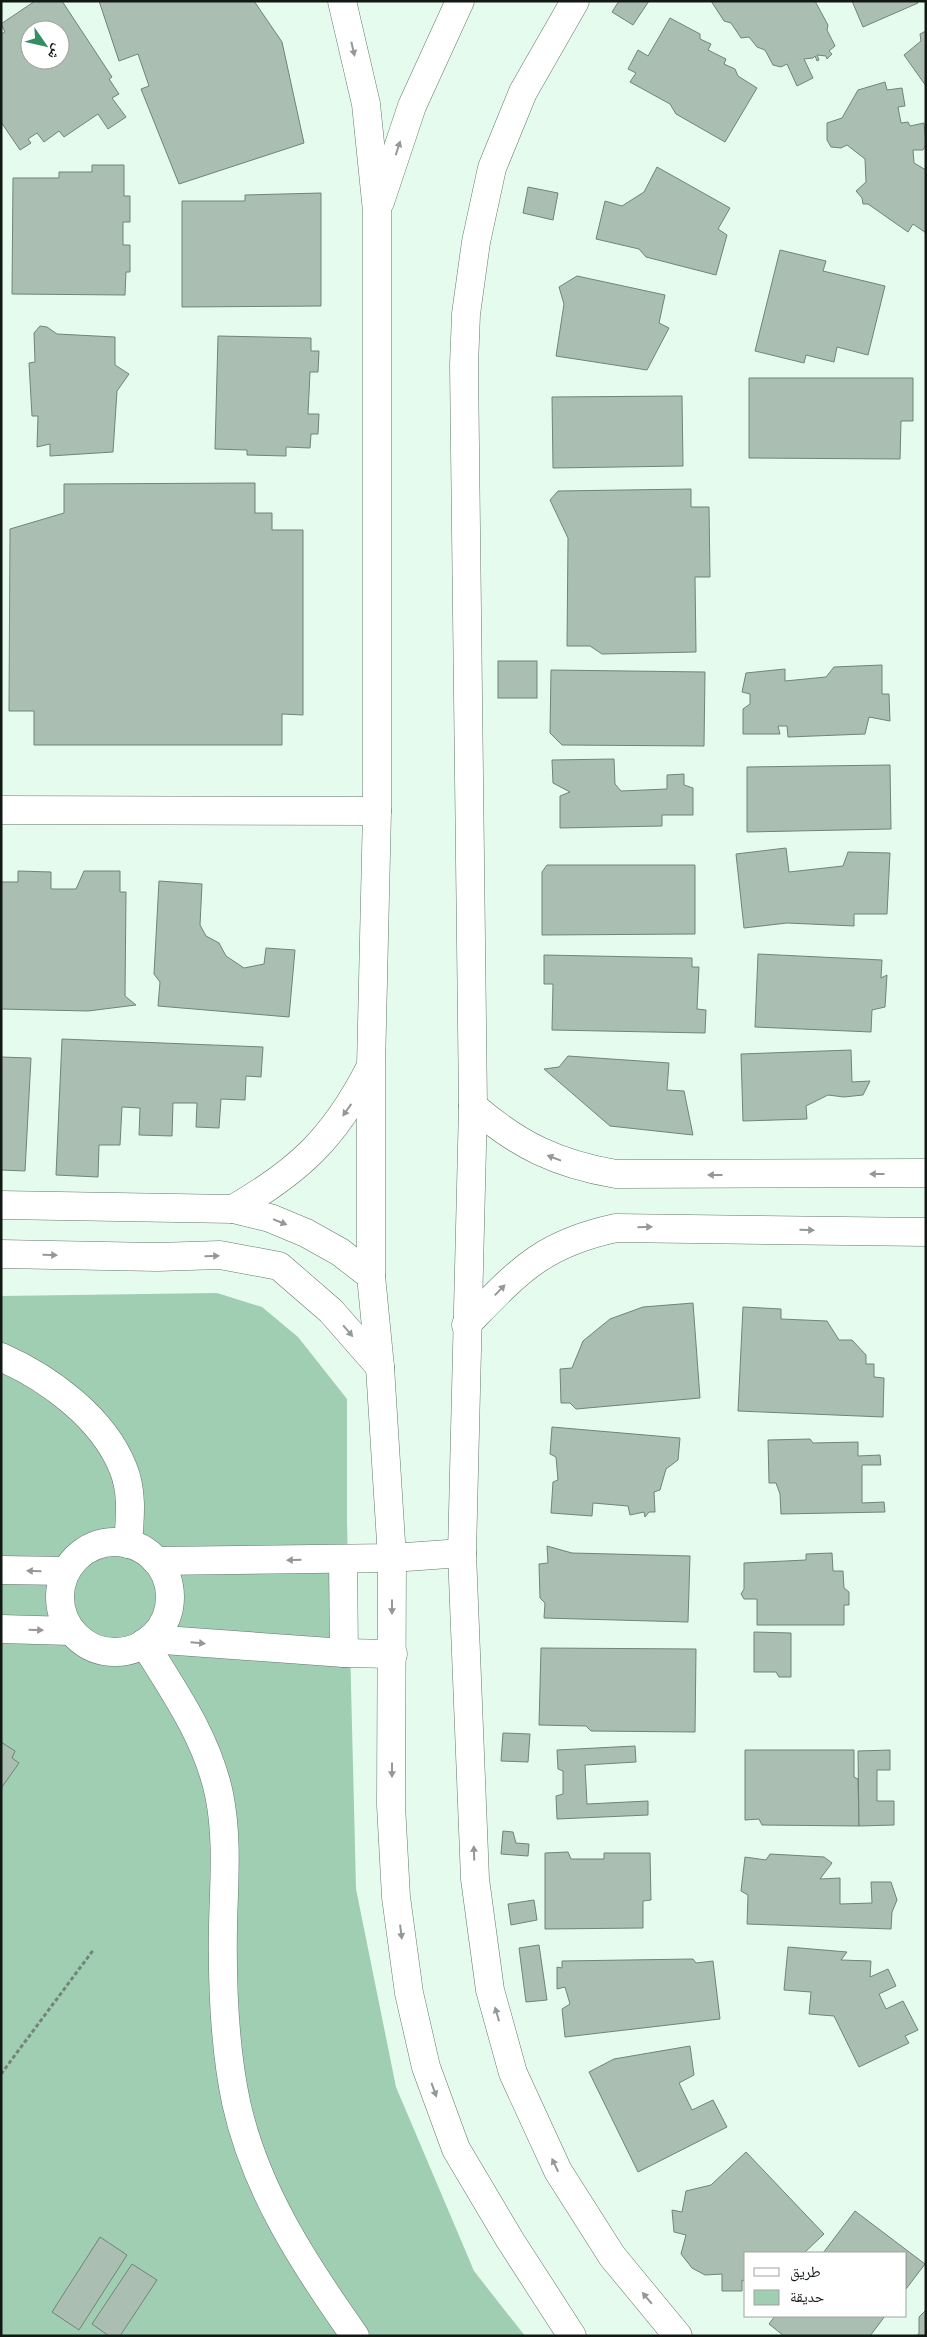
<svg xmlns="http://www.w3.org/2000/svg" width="927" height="2337" viewBox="0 0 927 2337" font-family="'Playfair Display','Noto Naskh Arabic',serif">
<rect width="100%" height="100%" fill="#e5fbed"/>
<polygon fill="#9fceb2" points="217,1293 262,1307 298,1337 347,1399 347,1522 356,1889 396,2087 474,2271 525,2336 1,2336 1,1296"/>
<g fill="#aabeb1" stroke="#718478" fill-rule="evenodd">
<path d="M35 1H62L112 77 109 79 119 94 112 98 126 117 108 129 98 114 64 137 59 131 44 142 37 133 28 139 31 143 20 150 1 122V34L5 32 1 24ZM30 30H60V60H30Z"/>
<polygon points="99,1 254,1 282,42 304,143 179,184 141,89 149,86 138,54 119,61"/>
<polygon points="619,1 649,1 633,25 612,12"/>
<polygon points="711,1 815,1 828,25 827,30 835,46 829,51 832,54 827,59 826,56 817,55 819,60 817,61 815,56 813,58 804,59 813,78 797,86 787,64 781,67 773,65 765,50 757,47 749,37 741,38 731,23 724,21"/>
<polygon points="852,1 917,1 918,3 863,27"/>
<polygon points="670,18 700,34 700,39 711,44 708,50 726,59 724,64 735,69 738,76 757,88 725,142 676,114 670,104 630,82 636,73 628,69 638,50 648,56"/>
<polygon points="926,31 926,86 904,55 921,41 920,34"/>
<polygon points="885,82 887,90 902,88 905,106 898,107 901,123 908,122 910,126 924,123 926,144 923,150 913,150 914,163 926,170 926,233 913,224 908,232 868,204 863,204 862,198 856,191 866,182 865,159 847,145 841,148 831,147 827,140 827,123 842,118 858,90"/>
<polygon points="92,165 124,165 124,196 130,196 130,222 123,222 123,245 130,245 130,272 126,272 125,295 12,294 13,178 59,178 59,172 92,172"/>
<polygon points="657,167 730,208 718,229 727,235 716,275 646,257 639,249 596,239 605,201 622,206 644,192"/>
<polygon points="528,187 558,193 553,220 523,213"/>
<polygon points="321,193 321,306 182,307 182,201 245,201 245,195"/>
<polygon points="780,250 826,261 823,271 885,286 868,355 837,347 834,362 806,355 804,363 755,351"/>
<polygon points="577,276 665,295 659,323 669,328 647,370 556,356 564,304 559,287"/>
<polygon points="40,326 47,327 57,334 115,337 115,365 129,374 117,391 113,452 50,456 50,444 37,447 38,416 32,416 29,363 35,362 34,333"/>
<polygon points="218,336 311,338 311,351 319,351 318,372 310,372 308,414 319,414 318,434 311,434 310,448 286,447 286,456 247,455 247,450 215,449"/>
<polygon points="749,378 913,378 913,421 901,421 900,459 749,458"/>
<polygon points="682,396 683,466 553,468 552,397"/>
<polygon points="255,483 255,513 272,513 272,530 303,530 303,715 282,714 282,745 34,745 34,711 9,711 10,529 64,513 64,484"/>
<polygon points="691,489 691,507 709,507 710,577 695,577 696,652 602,654 590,646 567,646 568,538 550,500 558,491"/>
<rect x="498" y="661" width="39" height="37"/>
<polygon points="882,665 882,694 889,694 890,721 869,717 865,734 788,737 787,726 778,726 780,734 743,734 743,709 750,704 750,694 742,692 746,673 785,669 785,681 826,677 834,667"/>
<polygon points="551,670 705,672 704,746 562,745 550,733"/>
<polygon points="614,759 615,784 621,791 667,789 667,775 684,774 684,785 693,788 693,815 662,815 662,826 560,828 560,796 570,792 553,783 552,760"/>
<polygon points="890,765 891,829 747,832 747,767"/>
<polygon points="786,848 789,872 843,866 848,852 890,853 887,914 854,914 854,926 787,923 744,928 736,854"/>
<polygon points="547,865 695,865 695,934 542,935 542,872"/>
<polygon points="18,871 51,872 51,889 76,889 84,871 120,871 120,892 126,892 125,996 136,1005 88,1011 1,1009 1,882 18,882"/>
<polygon points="159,881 202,884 200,925 206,936 219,943 226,956 244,968 264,964 266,948 295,950 289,1017 158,1006 160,982 154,974"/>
<polygon points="758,954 882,960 881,978 887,975 885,1007 872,1010 871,1032 755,1027"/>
<polygon points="544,955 692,958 692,967 699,967 697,1009 706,1010 705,1033 552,1030 553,984 544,984"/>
<polygon points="62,1039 263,1047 261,1077 246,1076 245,1100 221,1099 219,1128 196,1127 197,1103 173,1103 172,1136 139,1135 140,1108 122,1107 120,1145 99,1145 98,1177 56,1175"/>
<polygon points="851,1050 852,1082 870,1081 863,1095 844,1097 828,1095 806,1106 807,1119 743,1121 741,1054"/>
<polygon points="568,1056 669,1063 667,1090 684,1091 693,1135 610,1126 544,1069 559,1067"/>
<polygon points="1,1057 31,1058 25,1171 1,1170"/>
<polygon points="693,1303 700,1398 576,1409 570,1403 561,1403 560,1369 572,1368 583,1341 610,1319 643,1307"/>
<polygon points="743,1307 781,1309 781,1319 827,1321 839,1340 852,1340 866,1355 866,1364 874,1364 874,1377 884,1378 883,1417 738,1411"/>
<polygon points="552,1427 680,1438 678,1460 666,1469 660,1490 654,1492 655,1512 649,1512 645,1517 644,1512 630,1515 628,1506 593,1503 592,1516 551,1513 553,1482 558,1480 556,1457 550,1454"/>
<polygon points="810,1439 813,1443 858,1442 858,1456 880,1455 881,1465 862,1465 862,1503 884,1502 885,1512 781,1514 780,1494 776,1483 769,1483 768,1440"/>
<polygon points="547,1546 572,1553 690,1556 688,1622 544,1618 545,1603 540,1598 539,1564 548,1563"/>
<polygon points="832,1553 833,1571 843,1571 844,1588 849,1592 849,1605 844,1605 844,1625 757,1625 757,1599 744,1599 741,1594 744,1589 744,1563 806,1560 806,1554"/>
<polygon points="754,1632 791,1633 791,1677 779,1677 776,1672 754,1672"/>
<polygon points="541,1648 696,1649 695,1732 591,1731 586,1726 539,1725"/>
<polygon points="503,1733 530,1734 528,1762 501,1761"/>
<polygon points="1,1742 15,1751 12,1758 19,1763 2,1787 1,1794"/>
<polygon points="635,1746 636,1762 585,1765 587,1804 648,1801 648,1815 557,1819 556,1796 563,1794 563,1771 558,1769 557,1750"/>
<polygon points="745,1750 854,1750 854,1777 858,1779 859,1826 762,1825 759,1819 745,1820"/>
<polygon points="890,1750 890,1770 877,1770 877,1801 894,1801 894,1825 859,1826 858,1751"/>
<polygon points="503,1831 513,1832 516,1843 529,1844 528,1856 501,1854"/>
<polygon points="568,1852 571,1859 604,1859 604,1853 650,1853 651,1900 643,1901 643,1928 545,1929 545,1853"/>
<polygon points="770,1854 824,1857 832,1863 820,1879 840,1878 840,1904 872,1903 871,1882 891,1882 897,1900 892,1912 891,1929 747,1924 748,1895 741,1891 745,1857 766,1860"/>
<polygon points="534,1900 537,1920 511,1925 508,1904"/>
<polygon points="539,1945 547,2000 526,2002 519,1948"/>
<polygon points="788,1947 847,1952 841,1960 871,1961 870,1977 888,1969 896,1986 879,1994 886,2009 903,2001 918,2030 905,2036 909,2043 859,2067 834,2016 809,2014 811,1992 784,1990"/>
<polygon points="693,1959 696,1963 713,1961 720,2019 565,2037 562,2009 570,2004 565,1987 557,1989 557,1967 562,1968 562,1961"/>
<polygon points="690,2046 694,2075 679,2083 692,2110 713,2100 727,2127 638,2172 589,2072 614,2059"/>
<polygon points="746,2152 824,2234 804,2253 746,2253 746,2282 742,2280 742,2291 722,2291 722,2274 705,2275 692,2268 681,2254 686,2235 674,2232 672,2210 682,2212 686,2191 711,2185"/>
<polygon points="855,2211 925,2264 906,2289 906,2253 823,2253"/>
<polygon points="100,2237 127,2255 79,2330 52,2312"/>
<polygon points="132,2264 157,2280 120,2336 109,2336 92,2324"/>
<polygon points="926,2310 926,2336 917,2336 919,2333 919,2317"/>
<polygon points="775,2316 885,2316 870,2336 784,2336 769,2324"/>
</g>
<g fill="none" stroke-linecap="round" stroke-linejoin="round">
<defs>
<g id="minor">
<polyline points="342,1 366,104 377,211 377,811 371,1067 371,1276 380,1367 392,1558 391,1805 396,1897 409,1993 426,2067 456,2149 510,2240 572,2336"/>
<polyline points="575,1 523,92 492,168 476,242 466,314 464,365 473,1106 462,1553 475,1879 490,1990 513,2073 558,2171 612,2256 678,2336"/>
<polyline points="380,202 412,106 460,1"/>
<polyline points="1,810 377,811"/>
<path d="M473 1106C518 1145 557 1164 616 1174L926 1173"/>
<polyline points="1,1205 233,1209 270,1218 306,1233 340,1252 371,1276"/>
<path d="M233 1209C299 1171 334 1138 369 1070"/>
<polyline points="1,1254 157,1257 220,1255 279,1266 331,1311 380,1367"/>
<path d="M466 1325C518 1272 541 1244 616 1228L926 1232"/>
<path d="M1 1357C49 1378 103 1418 123 1468 133 1492 130 1518 128 1544"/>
<circle cx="115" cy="1597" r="55"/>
<polyline points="343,1559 344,1653"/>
<polyline points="156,1561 392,1558 462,1553"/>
<polyline points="1,1570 66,1571"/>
<polyline points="1,1629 71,1631"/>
<polyline points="150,1639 344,1653 393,1654"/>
<path d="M144 1643C174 1691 207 1738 219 1794 228 1838 224 1882 223 1926 222 1984 224 2045 236 2102 255 2189 304 2264 355 2336"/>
</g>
</defs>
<use href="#minor" stroke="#65776c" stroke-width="29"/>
<polyline stroke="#75837a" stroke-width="3" stroke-dasharray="4 2.5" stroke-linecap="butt" points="1,2074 94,1949"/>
<use href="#minor" stroke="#fff" stroke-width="28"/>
</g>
<defs><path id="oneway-solid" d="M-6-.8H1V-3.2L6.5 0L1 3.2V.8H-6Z" transform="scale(1.25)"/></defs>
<g fill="#949896">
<use href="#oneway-solid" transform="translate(353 49) rotate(77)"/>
<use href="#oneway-solid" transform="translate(398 148) rotate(-72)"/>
<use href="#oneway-solid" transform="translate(347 1110) rotate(125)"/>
<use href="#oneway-solid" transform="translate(554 1158) rotate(-159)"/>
<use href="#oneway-solid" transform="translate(877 1174) rotate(180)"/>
<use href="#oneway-solid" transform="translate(715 1175) rotate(180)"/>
<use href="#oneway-solid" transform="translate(280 1222) rotate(22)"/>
<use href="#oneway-solid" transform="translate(645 1227) rotate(-1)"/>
<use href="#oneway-solid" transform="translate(807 1230) rotate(1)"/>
<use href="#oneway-solid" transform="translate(50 1255) rotate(1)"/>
<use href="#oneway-solid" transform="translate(212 1256) rotate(-1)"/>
<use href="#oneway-solid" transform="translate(500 1290) rotate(-46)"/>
<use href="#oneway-solid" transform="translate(348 1331) rotate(49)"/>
<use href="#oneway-solid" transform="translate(294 1560) rotate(179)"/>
<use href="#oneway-solid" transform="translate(34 1571) rotate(-179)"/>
<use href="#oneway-solid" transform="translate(392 1607) rotate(90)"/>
<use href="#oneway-solid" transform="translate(36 1630) rotate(2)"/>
<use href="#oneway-solid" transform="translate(198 1643) rotate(5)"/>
<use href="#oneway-solid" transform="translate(392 1770) rotate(90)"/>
<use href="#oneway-solid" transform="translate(474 1853) rotate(-92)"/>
<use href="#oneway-solid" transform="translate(401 1932) rotate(83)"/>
<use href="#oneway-solid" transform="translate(497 2014) rotate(-106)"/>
<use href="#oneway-solid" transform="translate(434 2090) rotate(70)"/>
<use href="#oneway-solid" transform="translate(555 2165) rotate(-115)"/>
<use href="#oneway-solid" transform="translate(647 2298) rotate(-130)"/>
</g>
<rect width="927" height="2337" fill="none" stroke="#121915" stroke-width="5"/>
<rect x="744" y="2252" width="162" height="65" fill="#ffffff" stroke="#a0a3a1"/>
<rect x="754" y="2268" width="25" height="8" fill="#ffffff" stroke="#a0a3a1"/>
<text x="790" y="2277" font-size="15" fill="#121915">طريق</text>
<rect x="754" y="2290" width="25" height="15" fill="#9fceb2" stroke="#a0a3a1"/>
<text x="790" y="2302" font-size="15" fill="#121915">حديقة</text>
<g transform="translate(45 45) rotate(124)"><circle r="24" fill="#ffffff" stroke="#a0a3a1"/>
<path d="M0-4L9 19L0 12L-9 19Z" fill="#358d62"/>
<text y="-8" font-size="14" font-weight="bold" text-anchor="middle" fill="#121915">ش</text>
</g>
</svg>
